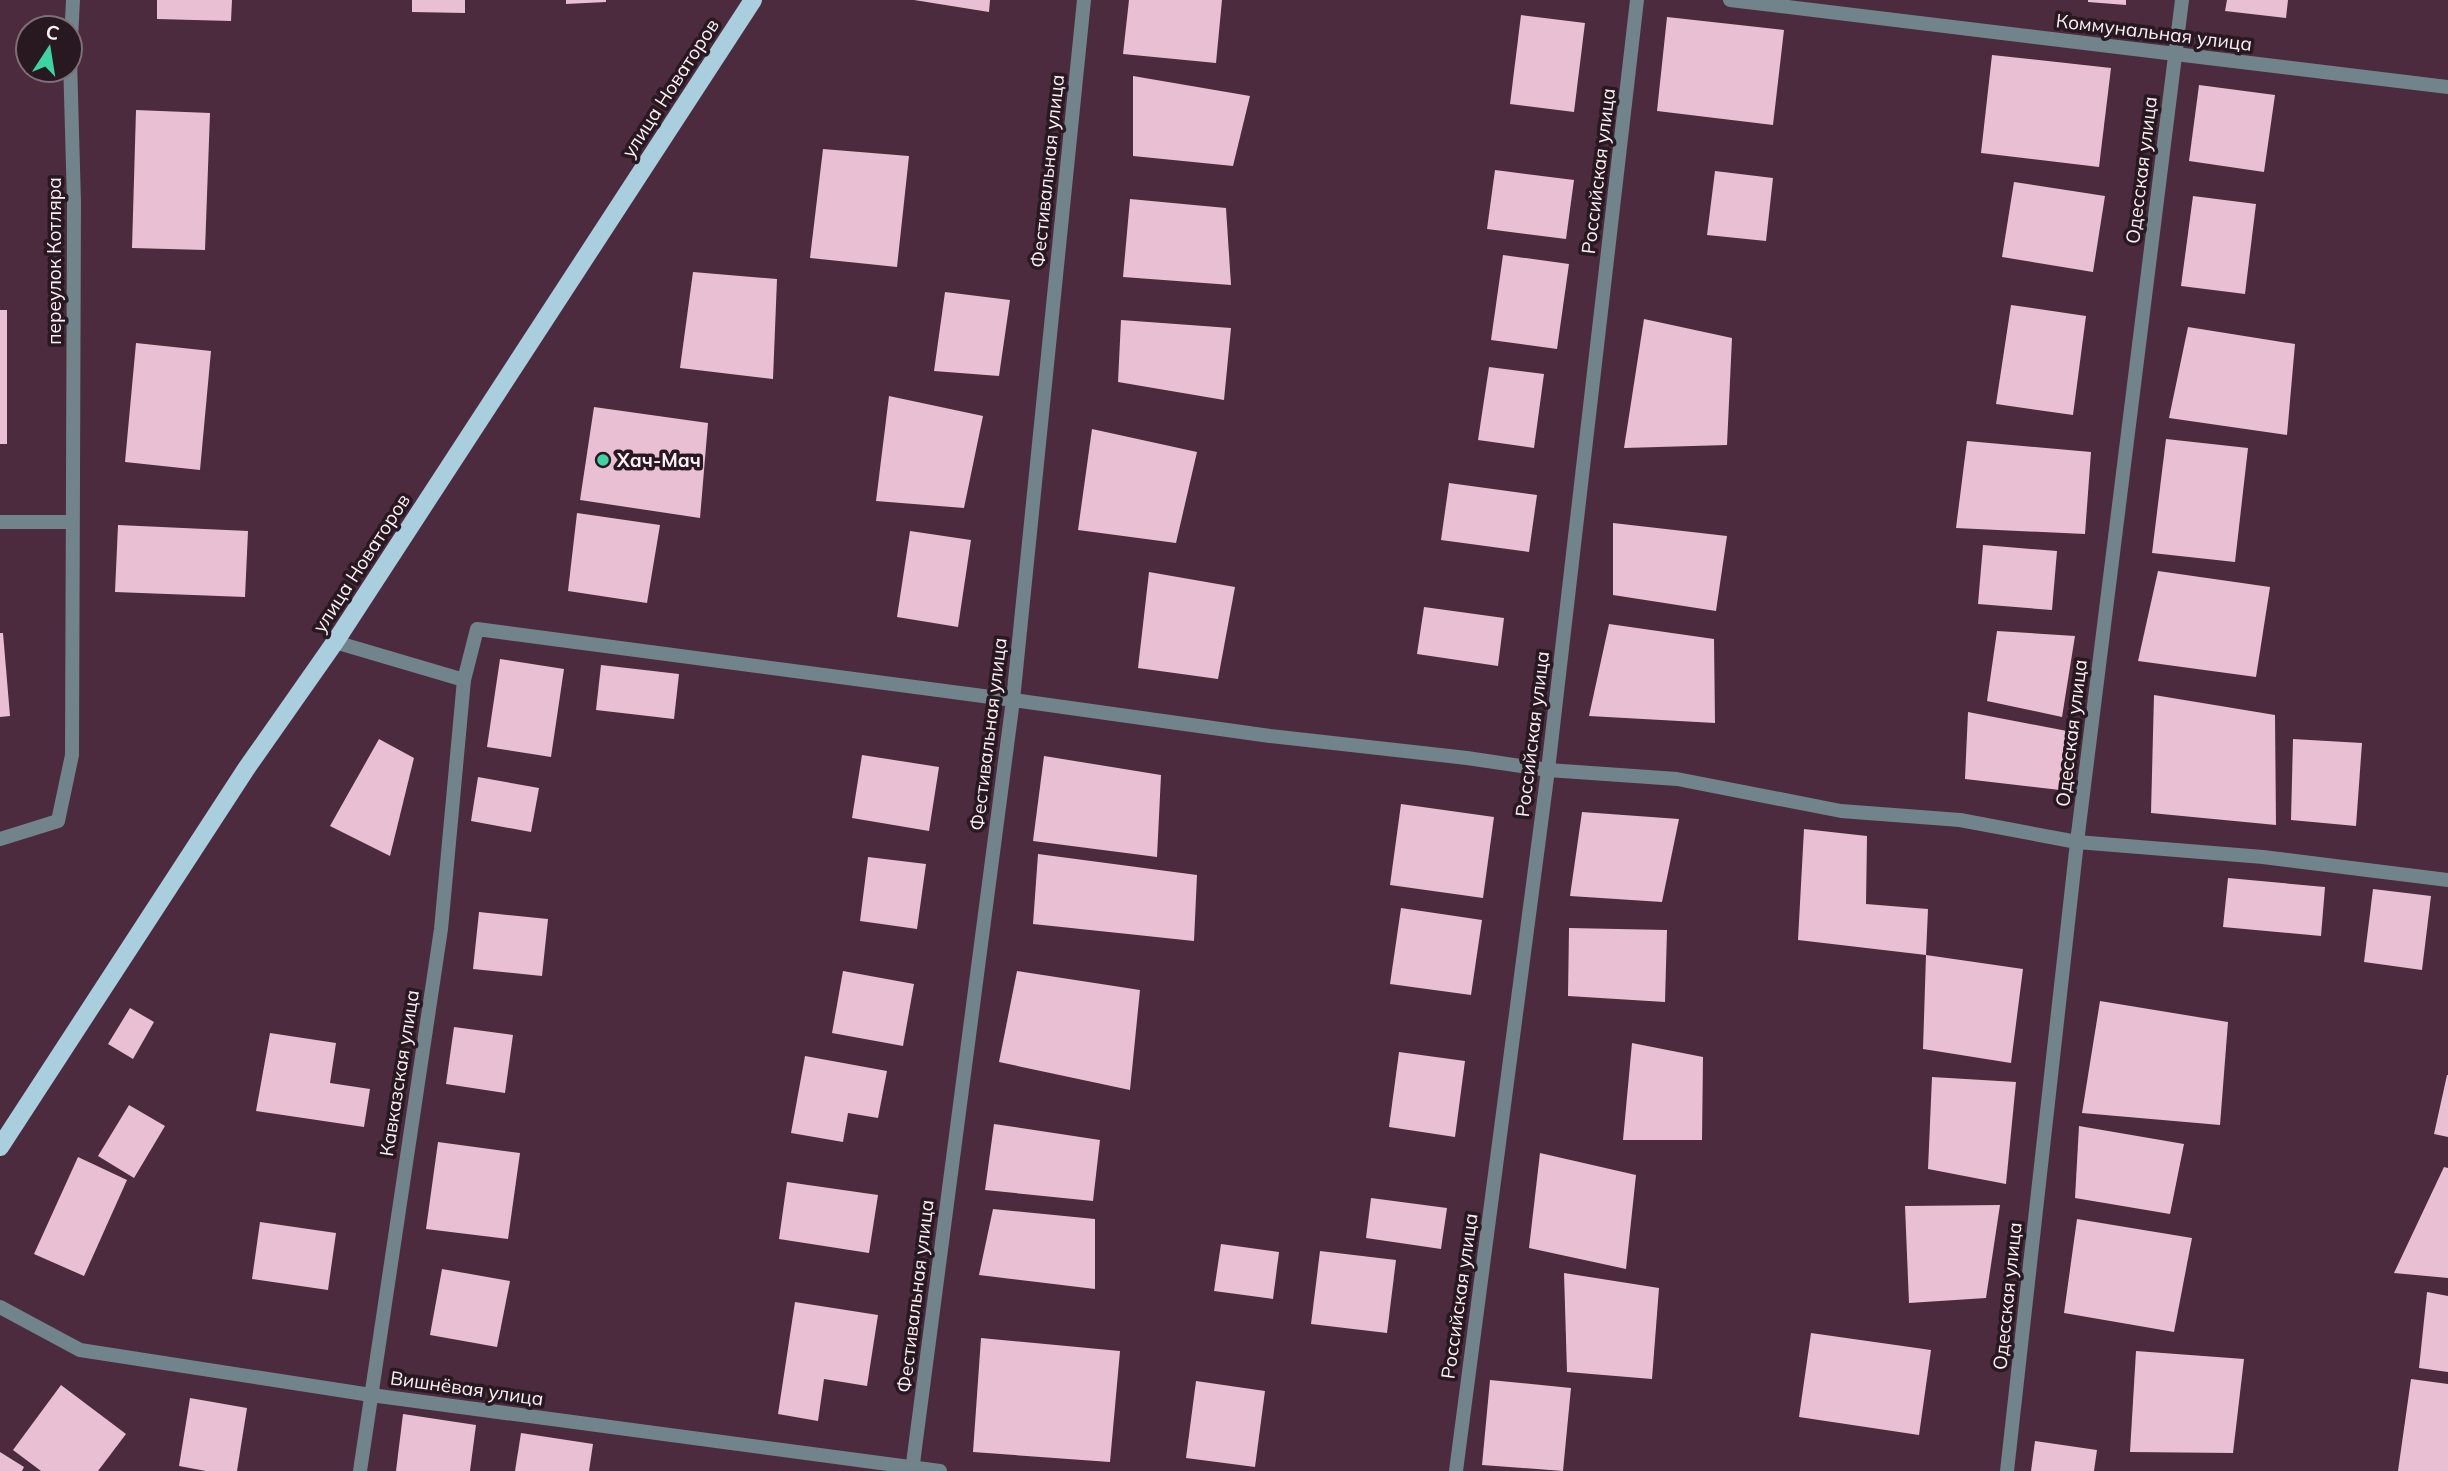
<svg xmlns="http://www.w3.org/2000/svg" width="2448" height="1471" viewBox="0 0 2448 1471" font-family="Mulish,sans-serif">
<rect width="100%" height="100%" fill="#4b2b3d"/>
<g fill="#e8bfd3">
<polygon points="157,0 232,0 231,21 157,19"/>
<polygon points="412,0 465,0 465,13 412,12"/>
<polygon points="566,0 606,0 606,2 566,4"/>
<polygon points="914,0 990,0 989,12"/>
<polygon points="1129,0 1222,0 1216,63 1123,54"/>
<polygon points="2088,0 2126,0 2126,5 2088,2"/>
<polygon points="2227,0 2288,0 2286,18 2225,11"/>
<polygon points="1521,15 1585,23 1574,112 1510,104"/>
<polygon points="1667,17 1784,30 1773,125 1657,111"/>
<polygon points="1992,55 2111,68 2099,167 1981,153"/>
<polygon points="1133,76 1250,96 1233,166 1133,156"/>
<polygon points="2199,85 2275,95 2264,172 2189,161"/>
<polygon points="136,110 210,113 205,250 132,248"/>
<polygon points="823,149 909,156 897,267 810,258"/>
<polygon points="1495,170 1574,180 1566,239 1487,229"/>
<polygon points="1715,171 1773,178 1766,241 1707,235"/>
<polygon points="2014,182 2105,196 2093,272 2002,257"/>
<polygon points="2193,196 2256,204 2245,294 2181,286"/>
<polygon points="1130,199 1226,208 1231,285 1123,277"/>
<polygon points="1503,255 1569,264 1557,349 1491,340"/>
<polygon points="693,272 777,279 773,379 680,368"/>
<polygon points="945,292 1010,300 999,376 934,371"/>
<polygon points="2011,305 2086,316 2073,415 1996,404"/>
<rect x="0" y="310" width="7" height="134"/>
<polygon points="1644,319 1732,338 1727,445 1624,448"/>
<polygon points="1121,320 1231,328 1224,400 1118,382"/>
<polygon points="2188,327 2295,344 2287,435 2169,418"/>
<polygon points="136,343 211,351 200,470 125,462"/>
<polygon points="1489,367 1544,374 1534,448 1478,440"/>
<polygon points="889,396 983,416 964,508 876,501"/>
<polygon points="594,407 708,423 700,518 580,500"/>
<polygon points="1092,429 1197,452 1176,543 1078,530"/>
<polygon points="2166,439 2248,448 2235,562 2152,553"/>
<polygon points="1967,441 2091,452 2085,534 1956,528"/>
<polygon points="1449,483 1537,495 1529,552 1441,540"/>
<polygon points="577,513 660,525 647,603 568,591"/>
<polygon points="1613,523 1727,536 1716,611 1613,595"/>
<polygon points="118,525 248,531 245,597 115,592"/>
<polygon points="910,531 971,540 958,627 897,617"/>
<polygon points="1983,545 2057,551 2052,610 1978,604"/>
<polygon points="2158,571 2270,587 2256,677 2138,661"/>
<polygon points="1149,572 1235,587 1218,679 1138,668"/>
<polygon points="1424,607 1504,618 1498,666 1417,654"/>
<polygon points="1609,624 1714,639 1715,723 1589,716"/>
<polygon points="1997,631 2075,636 2062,717 1987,701"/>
<polygon points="0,633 3,633 10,716 0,717"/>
<polygon points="500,659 564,669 551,757 487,747"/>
<polygon points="601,665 679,674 674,719 596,710"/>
<polygon points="2154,695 2275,715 2276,825 2151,813"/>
<polygon points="1968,712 2067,731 2060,790 1965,779"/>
<polygon points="379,739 414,758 390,856 330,826"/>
<polygon points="2293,739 2362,743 2356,826 2291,820"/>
<polygon points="862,755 939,767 929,831 852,818"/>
<polygon points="1044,756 1161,775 1157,857 1033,841"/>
<polygon points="478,777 539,788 531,832 471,821"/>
<polygon points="1401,804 1494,817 1483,898 1390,885"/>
<polygon points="1582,812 1679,819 1662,902 1570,896"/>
<polygon points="1804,829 1867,836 1866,904 1928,909 1926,955 2023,969 2011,1063 1923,1049 1926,955 1798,940"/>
<polygon points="1038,854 1197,875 1194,941 1033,924"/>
<polygon points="868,857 926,864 917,929 860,921"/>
<polygon points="2228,878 2325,887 2321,936 2223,927"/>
<polygon points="2373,889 2431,896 2422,970 2364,962"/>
<polygon points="1401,908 1482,920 1471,995 1390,984"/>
<polygon points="479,912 548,919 542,976 473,969"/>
<polygon points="1569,928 1667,930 1665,1002 1568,996"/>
<polygon points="843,971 914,984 903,1046 832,1033"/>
<polygon points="1017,971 1140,990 1130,1090 999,1062"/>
<polygon points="2100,1001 2228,1022 2220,1125 2082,1113"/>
<polygon points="130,1008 154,1022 133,1059 108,1044"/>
<polygon points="454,1027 513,1035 505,1093 446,1084"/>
<polygon points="270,1033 336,1043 330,1083 370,1089 364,1127 256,1111"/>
<polygon points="1632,1043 1703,1057 1702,1140 1623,1140"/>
<polygon points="1399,1052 1465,1061 1455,1137 1389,1127"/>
<polygon points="805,1056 887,1071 878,1118 848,1113 843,1142 791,1133"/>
<polygon points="2447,1075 2448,1075 2448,1137 2434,1134"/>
<polygon points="1932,1077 2016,1082 2006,1184 1928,1169"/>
<polygon points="129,1105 165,1126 134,1178 98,1156"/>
<polygon points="994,1124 1100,1140 1093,1201 985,1190"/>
<polygon points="2079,1126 2184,1144 2170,1214 2075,1198"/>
<polygon points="438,1142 520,1153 508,1239 426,1229"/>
<polygon points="1540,1153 1636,1175 1626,1269 1529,1248"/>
<polygon points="78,1157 127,1180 84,1276 34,1254"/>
<polygon points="2444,1167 2448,1168 2448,1278 2394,1273"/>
<polygon points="787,1182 878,1195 869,1253 779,1239"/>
<polygon points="1371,1198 1447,1208 1441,1249 1366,1238"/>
<polygon points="2000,1205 1986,1298 1909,1303 1905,1206"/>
<polygon points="993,1209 1095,1219 1095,1289 979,1275"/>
<polygon points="2077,1219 2192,1238 2174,1332 2064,1313"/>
<polygon points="260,1222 336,1233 328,1290 252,1279"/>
<polygon points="1221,1244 1279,1252 1273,1299 1214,1291"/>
<polygon points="1320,1251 1396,1260 1387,1333 1311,1324"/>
<polygon points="442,1269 510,1281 497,1347 430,1335"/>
<polygon points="1564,1273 1659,1288 1652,1379 1567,1372"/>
<polygon points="2427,1292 2448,1296 2448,1372 2419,1368"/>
<polygon points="795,1302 878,1315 867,1386 824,1379 818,1421 778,1414"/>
<polygon points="1811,1333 1931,1350 1919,1435 1799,1417"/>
<polygon points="981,1338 1120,1351 1110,1462 973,1452"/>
<polygon points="2136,1351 2244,1359 2233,1453 2130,1452"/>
<polygon points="2411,1379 2448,1384 2448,1471 2398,1471"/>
<polygon points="1490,1380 1571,1388 1563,1471 1482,1465"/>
<polygon points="1196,1381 1265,1391 1255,1467 1186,1458"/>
<polygon points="61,1385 126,1434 98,1471 41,1471 13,1450"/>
<polygon points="190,1398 247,1408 237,1471 206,1471 179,1466"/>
<polygon points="403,1414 476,1425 470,1471 396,1471"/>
<polygon points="521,1433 593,1444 589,1471 515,1471"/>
<polygon points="2035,1441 2097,1450 2094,1471 2031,1471"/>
<polygon points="0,1452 24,1467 22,1471 0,1471"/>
</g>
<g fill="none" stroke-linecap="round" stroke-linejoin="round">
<polyline stroke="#71838b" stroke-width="14" points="335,642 464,680 477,629 1013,700"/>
<g stroke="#71838b" stroke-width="14">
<polyline points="1730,0 2448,87"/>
<polyline points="0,522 72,522"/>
<polyline points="1013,700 1270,736 1467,758 1548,770 1677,779 1841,811 1960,820 2077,842 2263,857 2448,880"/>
<polyline points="0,839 58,821 72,755 74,203 70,59 73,0"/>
<polyline points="0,1307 80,1350 371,1395 940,1471"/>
<polyline points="360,1471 441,929 464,680"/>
<polyline points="912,1471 1013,700 1084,0"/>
<polyline points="1456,1471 1548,770 1637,0"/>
<polyline points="2007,1471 2077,842 2182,0"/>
</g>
<polyline stroke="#a9cede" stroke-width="18" points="0,1147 246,769 335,642 753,0"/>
</g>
<circle fill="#3dd4a3" stroke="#281921" stroke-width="2.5" cx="603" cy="460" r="7"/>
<g text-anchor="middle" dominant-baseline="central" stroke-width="7" stroke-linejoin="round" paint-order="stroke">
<g font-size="19" fill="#fcf0f6" stroke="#281921">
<text transform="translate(2154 32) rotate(7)">Коммунальная улица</text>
<text transform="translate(670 88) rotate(-57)">улица Новаторов</text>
<text transform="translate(2141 170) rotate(-83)">Одесская улица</text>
<text transform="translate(1047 171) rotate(-84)">Фестивальная улица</text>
<text transform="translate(1598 171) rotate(-83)">Российская улица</text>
<text transform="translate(54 261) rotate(-90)">переулок Котляра</text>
<text transform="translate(361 563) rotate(-57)">улица Новаторов</text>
<text transform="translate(2071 733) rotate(-83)">Одесская улица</text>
<text transform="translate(988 734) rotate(-83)">Фестивальная улица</text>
<text transform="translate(1532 734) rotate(-83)">Российская улица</text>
<text transform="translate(399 1073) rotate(-81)">Кавказская улица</text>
<text transform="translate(915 1296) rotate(-83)">Фестивальная улица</text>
<text transform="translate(1459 1296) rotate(-82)">Российская улица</text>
<text transform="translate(2007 1296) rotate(-84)">Одесская улица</text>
<text transform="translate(467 1388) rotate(8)">Вишнёвая улица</text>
</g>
<g font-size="19" font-weight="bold" fill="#fcf0f6" stroke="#281921" text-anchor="start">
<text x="617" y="460">Хач-Мач</text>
</g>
</g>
<g transform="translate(49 49) rotate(12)"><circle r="33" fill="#281921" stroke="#7d6f76" stroke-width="2"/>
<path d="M0-5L12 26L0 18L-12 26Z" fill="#3dd4a3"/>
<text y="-10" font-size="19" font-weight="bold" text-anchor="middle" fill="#fcf0f6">С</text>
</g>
</svg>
